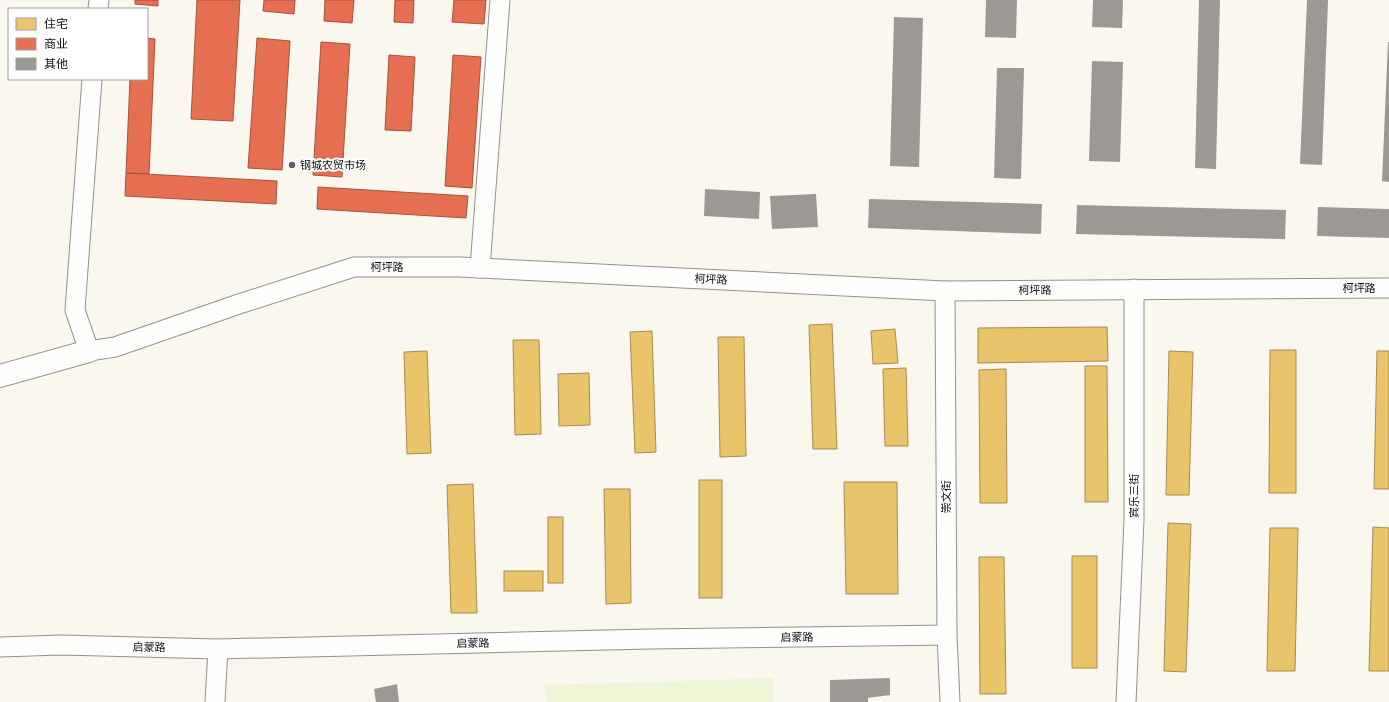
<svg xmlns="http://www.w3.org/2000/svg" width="1389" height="702" viewBox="0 0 1389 702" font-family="'Times New Roman','Noto Sans SC',serif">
<rect width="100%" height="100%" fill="#faf7ee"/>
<polygon fill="#eef5d6" points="773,678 774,702 546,702 545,685"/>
<g fill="#e9c46a" stroke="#a68c4e">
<polygon points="832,324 837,449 813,449 809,325"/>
<polygon points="1107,327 1108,361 978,363 978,328"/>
<polygon points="895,329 898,363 873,364 871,331"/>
<polygon points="652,331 656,452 635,453 630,332"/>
<polygon points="718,337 744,337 746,456 720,457"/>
<polygon points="513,340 539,340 541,434 515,435"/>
<polygon points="1270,350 1296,350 1296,493 1269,493"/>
<polygon points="427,351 431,453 407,454 404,352"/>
<polygon points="1169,351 1193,352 1189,495 1166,495"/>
<polygon points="1377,351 1389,351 1389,489 1374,489"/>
<polygon points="1085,366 1107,366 1108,502 1085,502"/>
<polygon points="906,368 908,446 885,446 883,369"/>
<polygon points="1006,369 1007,503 980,503 979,370"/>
<polygon points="589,373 590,425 559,426 558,374"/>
<rect x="699" y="480" width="23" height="118"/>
<polygon points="844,482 897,482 898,594 846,594"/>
<polygon points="473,484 477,613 451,613 447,485"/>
<polygon points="604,489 630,489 631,603 606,604"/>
<rect x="548" y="517" width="15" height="66"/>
<polygon points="1168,523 1191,524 1186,672 1164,671"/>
<polygon points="1373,527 1389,528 1389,671 1369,671"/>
<polygon points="1270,528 1298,528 1295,671 1267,671"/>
<rect x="1072" y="556" width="25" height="112"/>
<polygon points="979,557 1004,557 1006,694 980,694"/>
<rect x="504" y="571" width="39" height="20"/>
</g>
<g fill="#e76f51" stroke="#a5513c">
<polygon points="135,0 158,0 158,6 135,4"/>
<polygon points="197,0 240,0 233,121 191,119"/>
<polygon points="264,0 295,0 294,14 263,11"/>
<polygon points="325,0 354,0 352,23 324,21"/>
<polygon points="395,0 414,0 413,23 394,22"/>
<polygon points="454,0 486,0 484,24 452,22"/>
<polygon points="147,38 155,39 149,174 126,173 130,79 147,79"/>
<polygon points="257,38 290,41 282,170 248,168"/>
<polygon points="321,42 350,44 342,177 313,175"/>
<polygon points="389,55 415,57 411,131 385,130"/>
<polygon points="453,55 481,57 472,188 445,186"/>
<polygon points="126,173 277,181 276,204 125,196"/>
<polygon points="318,187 468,196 466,218 317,209"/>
</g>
<g fill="#9c9994">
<polygon points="986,0 1017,0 1016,38 985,37"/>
<polygon points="1093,0 1123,0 1122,28 1092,27"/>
<polygon points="1199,0 1220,0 1216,169 1195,168"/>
<polygon points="1307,0 1328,0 1322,165 1300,164"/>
<polygon points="894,17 923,18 919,167 890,166"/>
<polygon points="1388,42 1389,42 1389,182 1382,181"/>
<polygon points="1092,61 1123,62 1120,162 1089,161"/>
<polygon points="997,68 1024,68 1021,179 994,178"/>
<polygon points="705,189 760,192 759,219 704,216"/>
<polygon points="816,194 818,227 772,229 770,196"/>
<polygon points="869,199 1042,204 1041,234 868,228"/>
<polygon points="1077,205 1286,210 1285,239 1076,234"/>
<polygon points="1318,207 1389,209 1389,238 1317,236"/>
<polygon points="890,678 890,695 868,698 868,702 830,702 830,680"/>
<polygon points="397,684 399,702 376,702 374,689"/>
</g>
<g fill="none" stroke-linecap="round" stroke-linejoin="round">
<defs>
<g id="minor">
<polyline points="98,9 99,0"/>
<polyline points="92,79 75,310 89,351 115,347 239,304 354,267 459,267 945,291 1389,288"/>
<polyline points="480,268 500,0"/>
<polyline points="945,291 947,635 950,702"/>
<polyline points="0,647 61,645 218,649 650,639 947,635"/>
<polyline points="215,702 218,649"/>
<polyline points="1126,702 1134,520 1134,289"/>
</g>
<polyline id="tertiary" points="0,376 89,351"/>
</defs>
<use href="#minor" stroke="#93918d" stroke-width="21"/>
<use href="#tertiary" stroke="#93918d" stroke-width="24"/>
<use href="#minor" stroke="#fefefc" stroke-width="19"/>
<use href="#tertiary" stroke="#fefefc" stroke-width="22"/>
</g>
<circle fill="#5f5e5a" stroke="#fff" stroke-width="1.5" cx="292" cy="165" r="4"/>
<g text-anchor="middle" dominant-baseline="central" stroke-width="4" stroke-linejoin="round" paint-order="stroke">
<g font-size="11" fill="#0b0b0b" stroke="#fff" text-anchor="start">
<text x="300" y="165">钢城农贸市场</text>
</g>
<g font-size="11" fill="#0b0b0b" stroke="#fff">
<text x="387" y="267">柯坪路</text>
<text transform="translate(711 279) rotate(3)">柯坪路</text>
<text x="1359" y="288">柯坪路</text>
<text transform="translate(1035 290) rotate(-1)">柯坪路</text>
<text transform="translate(1134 496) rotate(-90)">宾乐三街</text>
<text transform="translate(946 497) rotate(-90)">崇文街</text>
<text transform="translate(797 637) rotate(-1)">启蒙路</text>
<text transform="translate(473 643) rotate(-1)">启蒙路</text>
<text transform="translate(149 647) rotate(1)">启蒙路</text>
</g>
</g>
<rect x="8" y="8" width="140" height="72" fill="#ffffff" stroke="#9d9d9d"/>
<rect x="16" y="18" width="20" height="12" fill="#e9c46a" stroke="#9d9d9d"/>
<text x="44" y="28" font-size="12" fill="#0b0b0b">住宅</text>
<rect x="16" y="38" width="20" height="12" fill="#e76f51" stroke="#9d9d9d"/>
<text x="44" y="48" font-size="12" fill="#0b0b0b">商业</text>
<rect x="16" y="58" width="20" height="12" fill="#9c9994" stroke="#9d9d9d"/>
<text x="44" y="68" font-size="12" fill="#0b0b0b">其他</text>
</svg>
